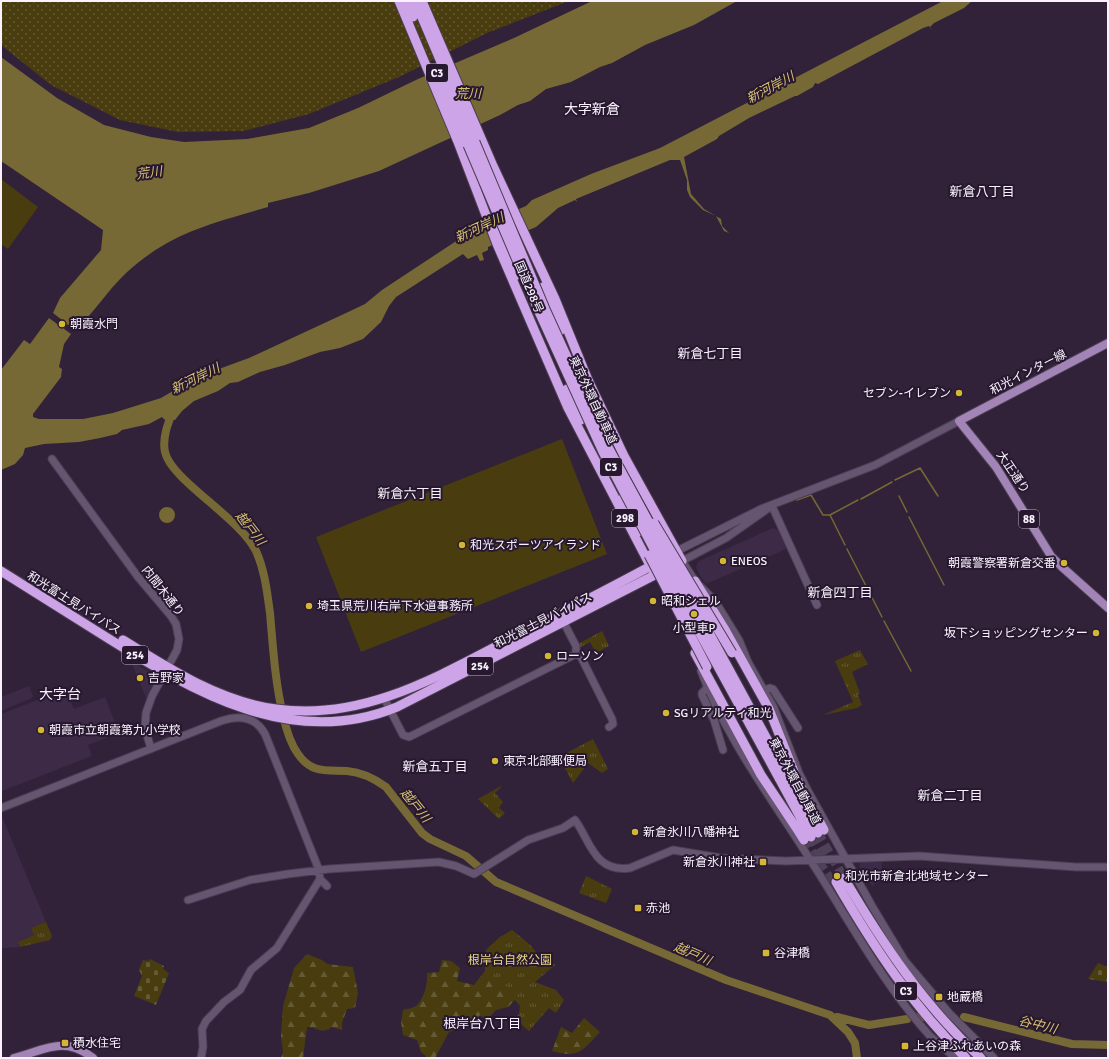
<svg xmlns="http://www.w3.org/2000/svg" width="1109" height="1059" font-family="Signika,'Noto Sans JP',sans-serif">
	<defs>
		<pattern id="grass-dots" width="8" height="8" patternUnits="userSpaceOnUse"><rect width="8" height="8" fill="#493d10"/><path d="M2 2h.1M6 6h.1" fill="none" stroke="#645a34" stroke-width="1.8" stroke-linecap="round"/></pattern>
		<pattern id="forest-firs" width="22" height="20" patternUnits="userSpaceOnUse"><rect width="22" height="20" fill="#493d10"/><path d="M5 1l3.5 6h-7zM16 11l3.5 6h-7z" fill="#645a34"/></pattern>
		<pattern id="cemetery-stones" width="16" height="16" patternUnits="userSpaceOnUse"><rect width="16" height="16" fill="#493d10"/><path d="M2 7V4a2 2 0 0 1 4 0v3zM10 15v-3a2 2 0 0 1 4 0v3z" fill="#645a34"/></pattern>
		<pattern id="park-tufts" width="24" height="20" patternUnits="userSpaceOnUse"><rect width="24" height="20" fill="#493d10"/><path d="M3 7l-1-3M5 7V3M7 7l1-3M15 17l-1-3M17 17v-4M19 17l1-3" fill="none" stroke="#645a34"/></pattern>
	</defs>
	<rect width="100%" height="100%" fill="#312239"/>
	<!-- built -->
	<path fill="#3c2a47" d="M773,528L778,530L786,547V549L706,584L702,579L696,567L699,561Z
		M131,661L151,673L154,682L146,698Z
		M29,686L33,696L32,698L1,711V697Z
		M65,689L74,709L105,697L119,733L88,745L92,756L2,791L1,714Z
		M1,814L46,922L31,928L34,935L18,942L20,947L3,948H1Z
		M882,860L881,881L872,886L859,866L862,861Z"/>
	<!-- grass -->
	<path fill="url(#grass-dots)" d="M1,1H569L487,33L399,77L309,114L243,131L178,132L120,120L51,85L1,45Z"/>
	<!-- forest -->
	<path fill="url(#forest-firs)" d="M512,930L530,945L542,960L555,965L517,991L515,1000L508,1007L496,1010L487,1020L480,1015L470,1027L465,1026L449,1032L435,1058H426V1056L421,1052L417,1040L403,1035L401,1022L403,1010C407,1009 413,1008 416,1006C424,999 428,984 427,973L439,972L442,960L451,961L460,968L457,981L474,985L485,971L486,950L499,938Z
		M307,954L322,960L327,964L353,967L358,993L355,1008L347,1009L342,1023V1030L332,1027C321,1035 318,1027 307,1027L303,1058H281L283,1052L281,1036L283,1006L294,968Z
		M584,1018L600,1032C583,1050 579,1059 552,1051L561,1027L572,1033Z"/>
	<!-- cemetery -->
	<path fill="url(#cemetery-stones)" d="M150,959L164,966L163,969L169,973L156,1005L134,996L142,976L139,970L143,960L148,961Z
		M1098,963L1108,967V982L1088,979Z"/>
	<!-- park -->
	<path fill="url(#park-tufts)" d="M602,631L609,646L596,653L590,642L579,648L578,644Z
		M860,650L868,664L852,672L860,693L858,695L862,705L857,708L823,715L853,702L835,661Z
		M593,739L608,769L602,773L588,763L573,783L559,757Z
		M503,785L495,793L503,802L499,808L505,813L499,819L478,799Z
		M586,876L612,889L606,903L579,893Z
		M46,922L52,936L50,940L20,947L18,942L34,935L31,928Z
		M512,930L530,945L542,960L555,965L535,982L556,990L564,1000L556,1013L549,1008L529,1031L515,1019L519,1014L520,1006L515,1000L513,991L485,971L486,950L499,938Z"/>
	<!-- garden -->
	<path fill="#493d10" d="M1,179L38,207L8,249L1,244Z
		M562,439L607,554L361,652L316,537Z"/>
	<!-- water -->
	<path fill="#766936" d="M592,1H737L694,25L645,45L612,63L600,67L571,82L546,89L530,101L518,105L500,115L379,171L309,193L268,203V207C211,224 171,232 126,273C107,291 94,313 75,330L53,313L60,298L101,250L103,230L1,161V57L57,98L104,125L151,137L184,142L247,139L309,128L358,108L418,79L514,38Z
		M943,1H972L964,8L934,23L930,27L932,31L929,26L923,28L818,84L815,83L813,87L797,96H795L749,118L719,136L717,139L684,157L691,194L704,209L721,219L722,226L729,233L724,231L716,216L703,210L690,197L687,190V180L680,160H670L576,199L577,202L575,200L558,208L536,227L488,247V250L482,253L484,260L480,261L477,255L468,259L463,254L396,297L389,306L381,322L363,339L340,348L320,352L285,365L260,372L238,382L230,383L218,391L194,401L182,411L175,420H165L162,417L149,424L122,430L117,434L100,438L79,442L44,444L25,448L23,455L15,464L1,470V370L24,340L30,344L49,318L71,334L64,344L59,367L62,369L61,377L33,414V417L39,419H83L113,413L161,398L197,377L249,358L346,313L365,304L382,290L479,226L526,206L532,200L591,174L660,148Z
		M159 515a8 8 0 1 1 16 0a8 8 0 1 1-16 0Z"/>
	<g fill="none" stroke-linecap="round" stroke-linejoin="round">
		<!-- stream -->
		<path stroke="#766936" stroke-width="1.5" d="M895,480L920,468L938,496
			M899,496L907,512
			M861,499L892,482
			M797,500L811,495L823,515H830L858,500
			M830,515L845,545
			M909,517L944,585
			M847,549L882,617
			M884,621L911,671"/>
		<!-- canal -->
		<path stroke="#766936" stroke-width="4.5" d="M59,332L69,318"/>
		<!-- river -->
		<path stroke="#766936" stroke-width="8" d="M173,411C168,423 162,438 165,452C171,480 239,517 256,551C265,571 267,592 270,613C273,647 275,682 283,715C286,729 290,743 298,754C312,774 326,770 347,771C360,772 375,779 386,787L422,833L430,839L466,856L496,882L726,980L830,1015L848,1032L855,1043L857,1058
			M837,1017L869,1025L907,1019
			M919,1017H941
			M964,1017L1072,1044L1108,1045"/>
		<!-- highway-tunnel -->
		<path stroke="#4f4157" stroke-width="9" stroke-dasharray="9 4.5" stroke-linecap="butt" d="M818,833L844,878
			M811,837L824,860
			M804,840L833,883"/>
		<defs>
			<path id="secondary" d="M52,459L138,577L171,616L176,624L179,639L177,650L152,696L146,713L145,728L151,749
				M772,506L817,605
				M770,507L726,538L682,561L695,581L715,601L739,640L748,662L774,708L799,773L808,791L872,906L905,961L949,1013L994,1058
				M677,551L761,509L875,465L959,421
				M564,623L576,646V654
				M576,654L581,657L612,719L613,724L609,727
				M701,671C727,740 772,799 811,861C849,920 883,984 930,1036C938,1044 947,1050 955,1058
				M707,688L702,693V695L714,720L723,750
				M764,690L770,688L773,689L798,728
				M384,698L403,735L409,737L576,654
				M1,808L221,721C239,715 255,716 265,734L319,870L320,879L327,886
				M188,900L250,880L288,874L329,869L439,862L456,866L474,874L528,840L563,828L575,820C590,840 594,873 630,868L673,850L721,858L786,861L919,856L1076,867H1108
				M201,1058L203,1047L202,1029L206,1021L224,1002L240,990L251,970L277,948L320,879"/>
			<path id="primary" d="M1108,343L959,421L996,467L1051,556L1062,567L1108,608
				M14,1058C45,1050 64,1035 93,1058"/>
			<path id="highway" d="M399,1L458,142L497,244L568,408L653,571
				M406,1L413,17
				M415,1L475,142
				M436,71L468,145
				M499,227L517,275
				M543,287L561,330
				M567,389L581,420
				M623,498L638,532
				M1,571C36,593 71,615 106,637C194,692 292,750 397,707L682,561L624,456L588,380L555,299L493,166L422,1
				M695,581L724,628L769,709L799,784
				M123,640C169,669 221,702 276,709C365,722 442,674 518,635C565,611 613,587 660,561
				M695,653L761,775L797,829
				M786,774L818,833
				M779,778L811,837
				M797,780L824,830
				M794,824L804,840
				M844,878C883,944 924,1006 981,1058
				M836,882C873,946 913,1007 966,1058"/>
		</defs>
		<!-- secondary casing -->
		<use href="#secondary" stroke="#4a3e51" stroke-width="9"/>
		<!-- primary casing -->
		<use href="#primary" stroke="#4a3e51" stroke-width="10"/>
		<!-- highway casing -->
		<use href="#highway" stroke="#4a3e51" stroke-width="11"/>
		<!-- secondary -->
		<use href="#secondary" stroke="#655570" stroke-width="7"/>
		<!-- primary -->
		<use href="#primary" stroke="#a384b7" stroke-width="8"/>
		<!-- highway -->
		<use href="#highway" stroke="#cda4e7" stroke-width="9"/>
		<defs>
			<path id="highway-bridge" d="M475,142L545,309L609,449L786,774
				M468,145L540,314L603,452L657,555L779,778
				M654,523L732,653
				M649,555L707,667"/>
		</defs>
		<!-- highway-bridge casing -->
		<use href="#highway-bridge" stroke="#4a3e51" stroke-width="11" stroke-linecap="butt"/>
		<!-- highway-bridge -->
		<use href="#highway-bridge" stroke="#cda4e7" stroke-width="9"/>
	</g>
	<!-- markers -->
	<g fill="#d4b635" stroke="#27182f" stroke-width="1.5">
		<circle cx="62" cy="324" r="4"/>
		<circle cx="959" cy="393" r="4"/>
		<circle cx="462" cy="545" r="4"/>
		<circle cx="723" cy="561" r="4"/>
		<circle cx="1064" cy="563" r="4"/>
		<circle cx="653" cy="601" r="4"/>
		<circle cx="309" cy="606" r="4"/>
		<circle cx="694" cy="614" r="4"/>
		<circle cx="1096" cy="633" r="4"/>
		<circle cx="548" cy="656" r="4"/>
		<circle cx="140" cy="678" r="4"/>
		<circle cx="666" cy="713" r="4"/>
		<circle cx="41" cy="730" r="4"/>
		<circle cx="495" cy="761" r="4"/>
		<circle cx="635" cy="832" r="4"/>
		<rect x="759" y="858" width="8" height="8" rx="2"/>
		<circle cx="837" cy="876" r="4"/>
		<rect x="634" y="904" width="8" height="8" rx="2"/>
		<rect x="762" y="949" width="8" height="8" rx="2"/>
		<rect x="935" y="993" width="8" height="8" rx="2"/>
		<rect x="61" y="1039" width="8" height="8" rx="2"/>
		<rect x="901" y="1042" width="8" height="8" rx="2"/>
	</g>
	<g text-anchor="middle" stroke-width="4" stroke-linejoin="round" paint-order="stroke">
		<!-- shield labels -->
		<g fill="#27182f" stroke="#bab1c0" stroke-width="1">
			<rect x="426" y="64" width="22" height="18" rx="3"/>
			<rect x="600" y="458" width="22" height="18" rx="3"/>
			<rect x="612" y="509" width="26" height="18" rx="3"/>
			<rect x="1019" y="510" width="20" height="18" rx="3"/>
			<rect x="122" y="646" width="26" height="18" rx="3"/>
			<rect x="467" y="657" width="26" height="18" rx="3"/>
			<rect x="895" y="982" width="22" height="18" rx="3"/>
		</g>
		<g font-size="11" font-weight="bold" fill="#f9f2fe">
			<text x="437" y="77">C3</text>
			<text x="611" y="471">C3</text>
			<text x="625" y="522">298</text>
			<text x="1029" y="523">88</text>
			<text x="135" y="659">254</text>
			<text x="480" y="670">254</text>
			<text x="906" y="995">C3</text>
		</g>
		<!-- street labels -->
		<g font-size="12" fill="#f9f2fe" stroke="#27182f">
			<text transform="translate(529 287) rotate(67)" y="4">国道298号</text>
			<text transform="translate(1028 372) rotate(-27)" y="4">和光インター線</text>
			<text transform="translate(593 400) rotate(65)" y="4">東京外環自動車道</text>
			<text transform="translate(1013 472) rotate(56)" y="4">大正通り</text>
			<text transform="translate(163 591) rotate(52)" y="4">内間木通り</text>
			<text transform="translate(74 603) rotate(32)" y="4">和光富士見バイパス</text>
			<text transform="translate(543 620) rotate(-27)" y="4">和光富士見バイパス</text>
			<text transform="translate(795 781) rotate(62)" y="4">東京外環自動車道</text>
		</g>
		<!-- poi labels -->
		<g font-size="12" fill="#f9f2fe" stroke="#27182f" text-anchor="start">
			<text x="70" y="328">朝霞水門</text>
			<text x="951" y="397" text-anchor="end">セブン-イレブン</text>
			<text x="470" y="549">和光スポーツアイランド</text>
			<text x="731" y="565">ENEOS</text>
			<text x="1056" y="567" text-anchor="end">朝霞警察署新倉交番</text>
			<text x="661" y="605">昭和シェル</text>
			<text x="317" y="610">埼玉県荒川右岸下水道事務所</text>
			<text x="694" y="632" text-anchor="middle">小型車P</text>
			<text x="1088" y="637" text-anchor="end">坂下ショッピングセンター</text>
			<text x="556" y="660">ローソン</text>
			<text x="148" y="682">吉野家</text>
			<text x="674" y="717">SGリアルティ和光</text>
			<text x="49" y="734">朝霞市立朝霞第九小学校</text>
			<text x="503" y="765">東京北部郵便局</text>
			<text x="643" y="836">新倉氷川八幡神社</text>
			<text x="755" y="866" text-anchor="end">新倉氷川神社</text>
			<text x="845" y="880">和光市新倉北地域センター</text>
			<text x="646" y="912">赤池</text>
			<text x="774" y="957">谷津橋</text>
			<text x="947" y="1001">地蔵橋</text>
			<text x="73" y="1047">積水住宅</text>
			<text x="913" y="1050">上谷津ふれあいの森</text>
		</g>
		<!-- park labels -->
		<g font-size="12" fill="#e9d585" stroke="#27182f">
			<text x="510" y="964">根岸台自然公園</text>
		</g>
		<!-- water labels -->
		<g font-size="13" font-style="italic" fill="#d6c172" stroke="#27182f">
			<text transform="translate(770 87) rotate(-28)" y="5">新河岸川</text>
			<text x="468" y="98">荒川</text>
			<text transform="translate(149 172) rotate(-8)" y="5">荒川</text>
			<text transform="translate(479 227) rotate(-25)" y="5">新河岸川</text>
			<text transform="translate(195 378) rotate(-26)" y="5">新河岸川</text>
			<text transform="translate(251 528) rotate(52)" y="5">越戸川</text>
			<text transform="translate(416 805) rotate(51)" y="5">越戸川</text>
			<text transform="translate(693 953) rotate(23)" y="5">越戸川</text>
			<text transform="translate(1038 1024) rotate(14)" y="5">谷中川</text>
		</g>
		<!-- neighbourhood labels -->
		<g font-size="13" fill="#f9f2fe" stroke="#27182f">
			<text x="982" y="196">新倉八丁目</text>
			<text x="710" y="358">新倉七丁目</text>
			<text x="410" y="498">新倉六丁目</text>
			<text x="840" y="597">新倉四丁目</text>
			<text x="435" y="771">新倉五丁目</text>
			<text x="950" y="800">新倉二丁目</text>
			<text x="482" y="1028">根岸台八丁目</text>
		</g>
		<!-- quarter labels -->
		<g font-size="14" fill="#f9f2fe" stroke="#27182f">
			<text x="592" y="114">大字新倉</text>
			<text x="60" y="699">大字台</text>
		</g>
	</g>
	<!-- border -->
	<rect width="1109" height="1059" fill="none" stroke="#f9f2fe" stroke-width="4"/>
</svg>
